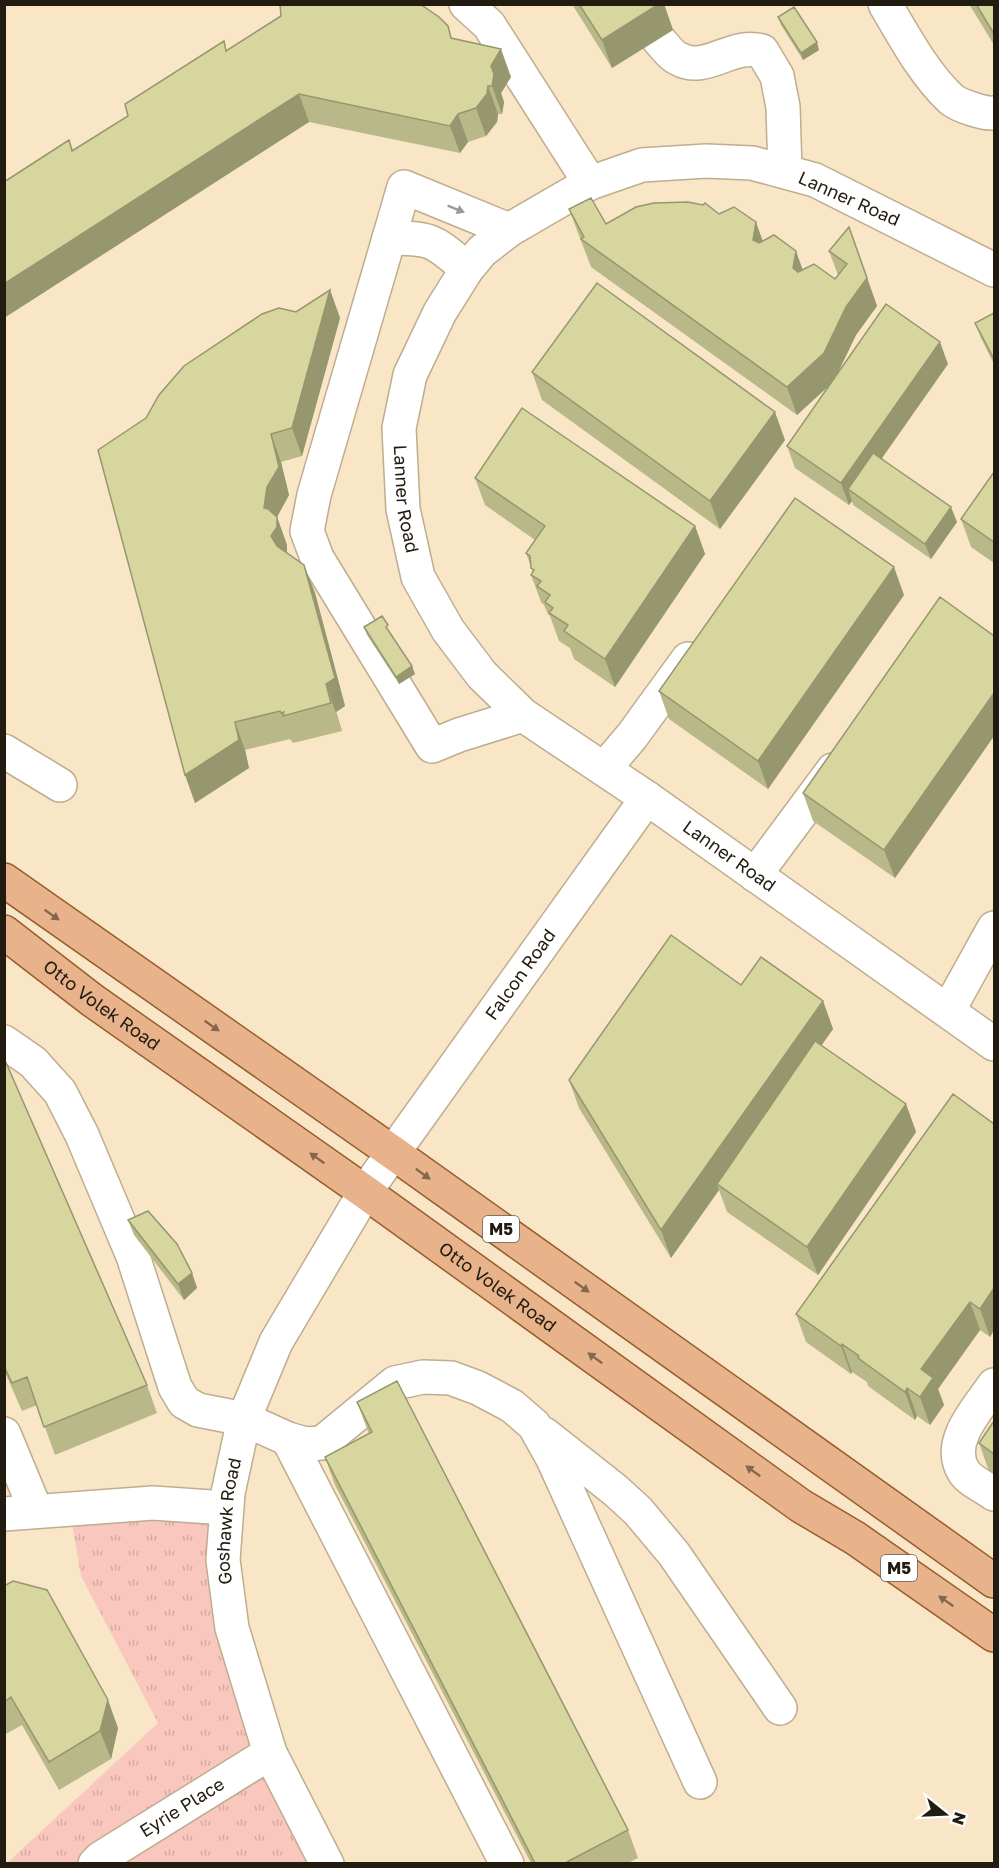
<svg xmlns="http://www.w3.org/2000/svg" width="999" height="1868" font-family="'Golos Text',sans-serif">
	<defs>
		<pattern id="grass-tufts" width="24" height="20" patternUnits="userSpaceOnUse" patternTransform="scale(1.5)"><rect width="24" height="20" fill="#f9c7be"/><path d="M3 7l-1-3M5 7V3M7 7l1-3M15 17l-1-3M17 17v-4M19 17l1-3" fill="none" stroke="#d5aaa2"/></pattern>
	</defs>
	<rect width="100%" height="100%" fill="#f8e6c6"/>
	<!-- grass -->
	<path fill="url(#grass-tufts)" d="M228,1509L233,1627L334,1863L6,1864L158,1723L81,1576L71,1517Z"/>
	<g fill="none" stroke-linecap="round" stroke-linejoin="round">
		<defs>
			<g id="minor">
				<path d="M466,4L489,25L590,183"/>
				<path d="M885,4C904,36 924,74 951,99C959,106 985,114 994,113"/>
				<path d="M658,39C664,45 671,56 679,59C706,74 732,42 762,51L777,76L783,107L785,171"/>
				<path d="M509,230L404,187L314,495L307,531L317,558L432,746L459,735L523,715"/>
				<path d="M389,238C434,238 434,241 467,269"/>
				<path id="s1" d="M994,270L815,180L752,163L706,161L642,165L590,183L509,230L482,251L467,269L440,312L410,375L399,428L403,509L418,577L448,630L482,675L523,715L647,798L994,1044"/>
				<path d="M4,751L60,785"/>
				<path d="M604,769L632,736L688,659"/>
				<path d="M755,875L833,770"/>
				<path d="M948,1011L994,928"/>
				<path d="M4,1042L33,1062L60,1092L82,1135L133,1256L175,1387L184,1402L198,1410L244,1419L288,1439L306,1444L322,1443L395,1383L423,1377L451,1378L478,1388L512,1406L534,1425L553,1459L700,1782"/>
				<path d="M994,1385C978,1409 945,1442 964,1472C970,1481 986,1488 994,1494"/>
				<path d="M4,1434L36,1511"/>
				<path d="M544,1434L615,1490L638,1511L674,1554L780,1708"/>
				<path d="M288,1439L507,1864"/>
				<path d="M4,1514L153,1503L226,1508"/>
				<path id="s2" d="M95,1864L101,1858L270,1753"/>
				<path id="s3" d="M327,1864L270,1753L232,1628L223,1560L228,1493L244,1419L276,1342L365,1192L647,798"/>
			</g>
			<g id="major">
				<path d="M4,880L392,1152L994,1581"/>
				<path id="s4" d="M4,932L92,1000L365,1192L801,1506L855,1538L994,1635"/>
			</g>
		</defs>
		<!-- minor casing -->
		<use href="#minor" stroke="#bfad8f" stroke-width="36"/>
		<!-- major casing -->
		<use href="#major" stroke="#985d2d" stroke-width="36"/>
		<!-- minor -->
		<use href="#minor" stroke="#fff" stroke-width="33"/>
		<!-- major -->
		<use href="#major" stroke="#e8b38b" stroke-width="33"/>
	</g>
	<!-- wall -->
	<path fill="#b9b889" d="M572,4H664L673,30L612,68Z
		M969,4H994V45Z
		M778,17L819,50L803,60L781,25Z
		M452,38L511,77L501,93L504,102L502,114H498L497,122L486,136L468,142L460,153L309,122L4,318V182L69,140L73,150L128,116L227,51Z
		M569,209L606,224L719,214L763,241L803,270L835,279L838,275L829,251L849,227L877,306L856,335L837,374L948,364L882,458L957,522L931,559L853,505L852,501L849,505L795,468L787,446L830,385L797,415L591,267Z
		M330,290L340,318L302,456L281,462L289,495L277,517L287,545V553L304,565L315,593L345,706L336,712L342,731L293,743L290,739L245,750L249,768L195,803L146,418L296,312Z
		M994,313V364L981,338L975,323Z
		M532,372L785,440L720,529L542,400Z
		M994,472V563L971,547L961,519Z
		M475,478L695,526L705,554L615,687L574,659L570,648L559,641L550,616L548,614L544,605L541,602L531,575L533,572L526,553L535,540L485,505Z
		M904,595L768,789L669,719L659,691Z
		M364,627L391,633V634L415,674L399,684L367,635Z
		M994,636V736L895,878L813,821L803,793Z
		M741,985L823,1001L833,1029L821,1046L906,1104L916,1132L818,1275L727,1212L719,1190L671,1258L579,1108L569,1080Z
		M4,1058L147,1385L157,1413L55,1455L37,1405L22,1411L4,1370Z
		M994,1124V1330L990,1337L980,1330L938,1389L944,1405L930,1425L917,1416L915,1420L868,1386L867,1382L852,1372L851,1374L806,1342L796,1314Z
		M128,1220L192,1273L197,1288L184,1300L134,1235Z
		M357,1402L628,1830L638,1858L628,1863H531L335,1485L325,1457L369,1434Z
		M994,1421V1474L989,1471L979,1443Z
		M4,1586L118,1728L111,1759L59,1790L22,1725L4,1735Z"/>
	<!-- shaded-wall -->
	<path fill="#96966f" d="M659,4H664L673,30L612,68L602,40Z
		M817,42L819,50L803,60L801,53Z
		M501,49L511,77L501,93L504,102L502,114L492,86L491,66Z
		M488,86L498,114L497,122L486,136L476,108Z
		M299,94L309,122L4,318V284Z
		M458,114L468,142L460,153L450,126Z
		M756,222L766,250L753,240Z
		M849,227L877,306L856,335L834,381L797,415L787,387L846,307Z
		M796,251L806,279L793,268Z
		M330,290L340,318L302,456L292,428Z
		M940,342L948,364L856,495L848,489L852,501L849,505L841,483Z
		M775,412L785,440L720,529L710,501Z
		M271,434L281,462L289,495L277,517L287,545V555L281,563L271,536L264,508Z
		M951,507L957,522L931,559L925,544Z
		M695,526L705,554L615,687L605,659Z
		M304,565L315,593L345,706L336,712L342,731L326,684Z
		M894,567L904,595L768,789L758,761Z
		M412,666L415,674L399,684L396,677Z
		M994,693V736L895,878L884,850Z
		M235,722L245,750L249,768L195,803L185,775Z
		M823,1001L833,1029L721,1187L717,1184L719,1190L671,1258L661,1230Z
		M906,1104L916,1132L818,1275L807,1247Z
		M192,1273L197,1288L184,1300L178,1284Z
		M994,1288V1330L990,1337L980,1309Z
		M970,1302L980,1330L938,1389L944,1405L930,1425L920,1397L921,1369Z
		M842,1344L852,1372L851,1374L841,1346Z
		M907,1388L917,1416L915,1420L905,1392Z
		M108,1700L118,1728L111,1759L100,1731Z"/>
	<!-- building -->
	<path fill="#d7d69f" stroke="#96966f" stroke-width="1.5" d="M280,4H420L439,17L448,26L451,38L501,49L491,66L494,74L492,86H488L487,94L476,108L458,114L450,126L299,94L4,284V182L69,140L72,151L128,116L125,104L224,41L226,51L281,16Z
		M579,4H659L602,40Z
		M976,4H994V34Z
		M794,7L817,42L801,53L778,17Z
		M591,198L606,224L636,207L654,203L688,202L703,205L705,203L719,214L734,207L756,222L753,240L759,243L774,235L796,251L793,268L798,272L814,264L835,279L847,264L829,251L849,227L867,278L846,307L824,353L787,387L581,239L584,237L569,209Z
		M597,283L775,412L710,501L532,372Z
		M330,290L292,428L271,434L279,467L267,487L264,508L268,509L277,517V527L271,536L277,546L304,565L335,678L326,684L331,703L283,716L284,712L281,713L280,711L235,722L239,740L185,775L98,450L146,418L159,395L184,366L262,314L279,308L296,312Z
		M886,304L940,342L841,483L787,446Z
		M994,313V359L975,323Z
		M522,408L695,526L605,659L564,631L568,625L549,613L553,608L545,602L550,595L537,586L541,581L531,575L534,570L531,568L530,556L526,553L545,526L475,478Z
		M873,453L951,507L925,544L848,489Z
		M994,472V542L961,519Z
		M795,498L894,567L758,761L659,691Z
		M940,597L994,636V693L884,850L803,793Z
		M382,616L388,625L386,627L412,666L396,677L364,627Z
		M671,935L741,985L761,957L823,1001L661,1230L569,1080Z
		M815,1041L906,1104L807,1247L717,1184Z
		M4,1058L147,1385L44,1427L27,1377L12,1383L4,1366Z
		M953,1094L994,1124V1288L980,1309L970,1302L921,1369L933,1378L920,1397L907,1388L905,1392L858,1358L859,1356L842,1344L841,1346L796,1314Z
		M148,1211L177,1244L192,1273L178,1284L128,1220Z
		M397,1381L628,1830L565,1863H535L325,1457L372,1432L357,1402Z
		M994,1421V1454L979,1443Z
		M13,1581L47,1590L108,1700L100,1731L49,1762L11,1697L4,1702V1586Z"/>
	<!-- one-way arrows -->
	<defs><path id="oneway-solid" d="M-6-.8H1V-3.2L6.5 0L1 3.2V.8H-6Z" transform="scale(1.5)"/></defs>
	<use fill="#9c9893" href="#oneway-solid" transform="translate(456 209) rotate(22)"/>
	<g fill="#85674d">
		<use href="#oneway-solid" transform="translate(52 915) rotate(35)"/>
		<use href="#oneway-solid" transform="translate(212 1026) rotate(35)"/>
		<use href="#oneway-solid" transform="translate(317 1158) rotate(-145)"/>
		<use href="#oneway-solid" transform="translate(423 1174) rotate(36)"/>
		<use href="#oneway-solid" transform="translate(582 1287) rotate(36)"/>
		<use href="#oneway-solid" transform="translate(595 1358) rotate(-144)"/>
		<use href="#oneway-solid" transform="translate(753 1471) rotate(-144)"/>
		<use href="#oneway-solid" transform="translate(946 1601) rotate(-145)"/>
	</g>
	<g text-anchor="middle" stroke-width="6" stroke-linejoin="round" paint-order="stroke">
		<!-- shield labels -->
		<g fill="#fff" stroke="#645f57" stroke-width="1.5">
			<rect x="483" y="1216" width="36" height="26" rx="4.5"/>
			<rect x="881" y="1555" width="36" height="26" rx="4.5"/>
		</g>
		<g font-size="16" font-weight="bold" fill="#221b0f">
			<text x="501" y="1235">M5</text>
			<text x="899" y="1574">M5</text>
		</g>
		<!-- street labels -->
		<g font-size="18" fill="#221b0f" stroke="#fff">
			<text transform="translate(849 199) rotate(24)" y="6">Lanner Road</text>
			<text dy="6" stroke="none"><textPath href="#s1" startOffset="828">Lanner Road</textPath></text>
			<text dy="6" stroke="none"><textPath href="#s1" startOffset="1332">Lanner Road</textPath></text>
			<text dy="6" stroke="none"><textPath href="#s3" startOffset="992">Falcon Road</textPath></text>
			<text dy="6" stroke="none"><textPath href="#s4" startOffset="122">Otto Volek Road</textPath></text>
			<text dy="6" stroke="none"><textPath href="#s4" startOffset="608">Otto Volek Road</textPath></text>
			<text dy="6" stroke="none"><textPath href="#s3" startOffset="363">Goshawk Road</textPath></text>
			<text dy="6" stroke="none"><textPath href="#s2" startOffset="104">Eyrie Place</textPath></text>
		</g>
	</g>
	<!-- border -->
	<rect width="999" height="1868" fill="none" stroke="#221b0f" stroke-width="12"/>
	<!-- north arrow -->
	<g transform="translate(945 1814) rotate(108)" stroke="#ffffff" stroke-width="4.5" paint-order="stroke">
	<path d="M0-4.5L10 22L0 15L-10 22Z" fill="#221b0f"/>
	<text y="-9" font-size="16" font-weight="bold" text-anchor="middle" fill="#221b0f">N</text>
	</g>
</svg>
